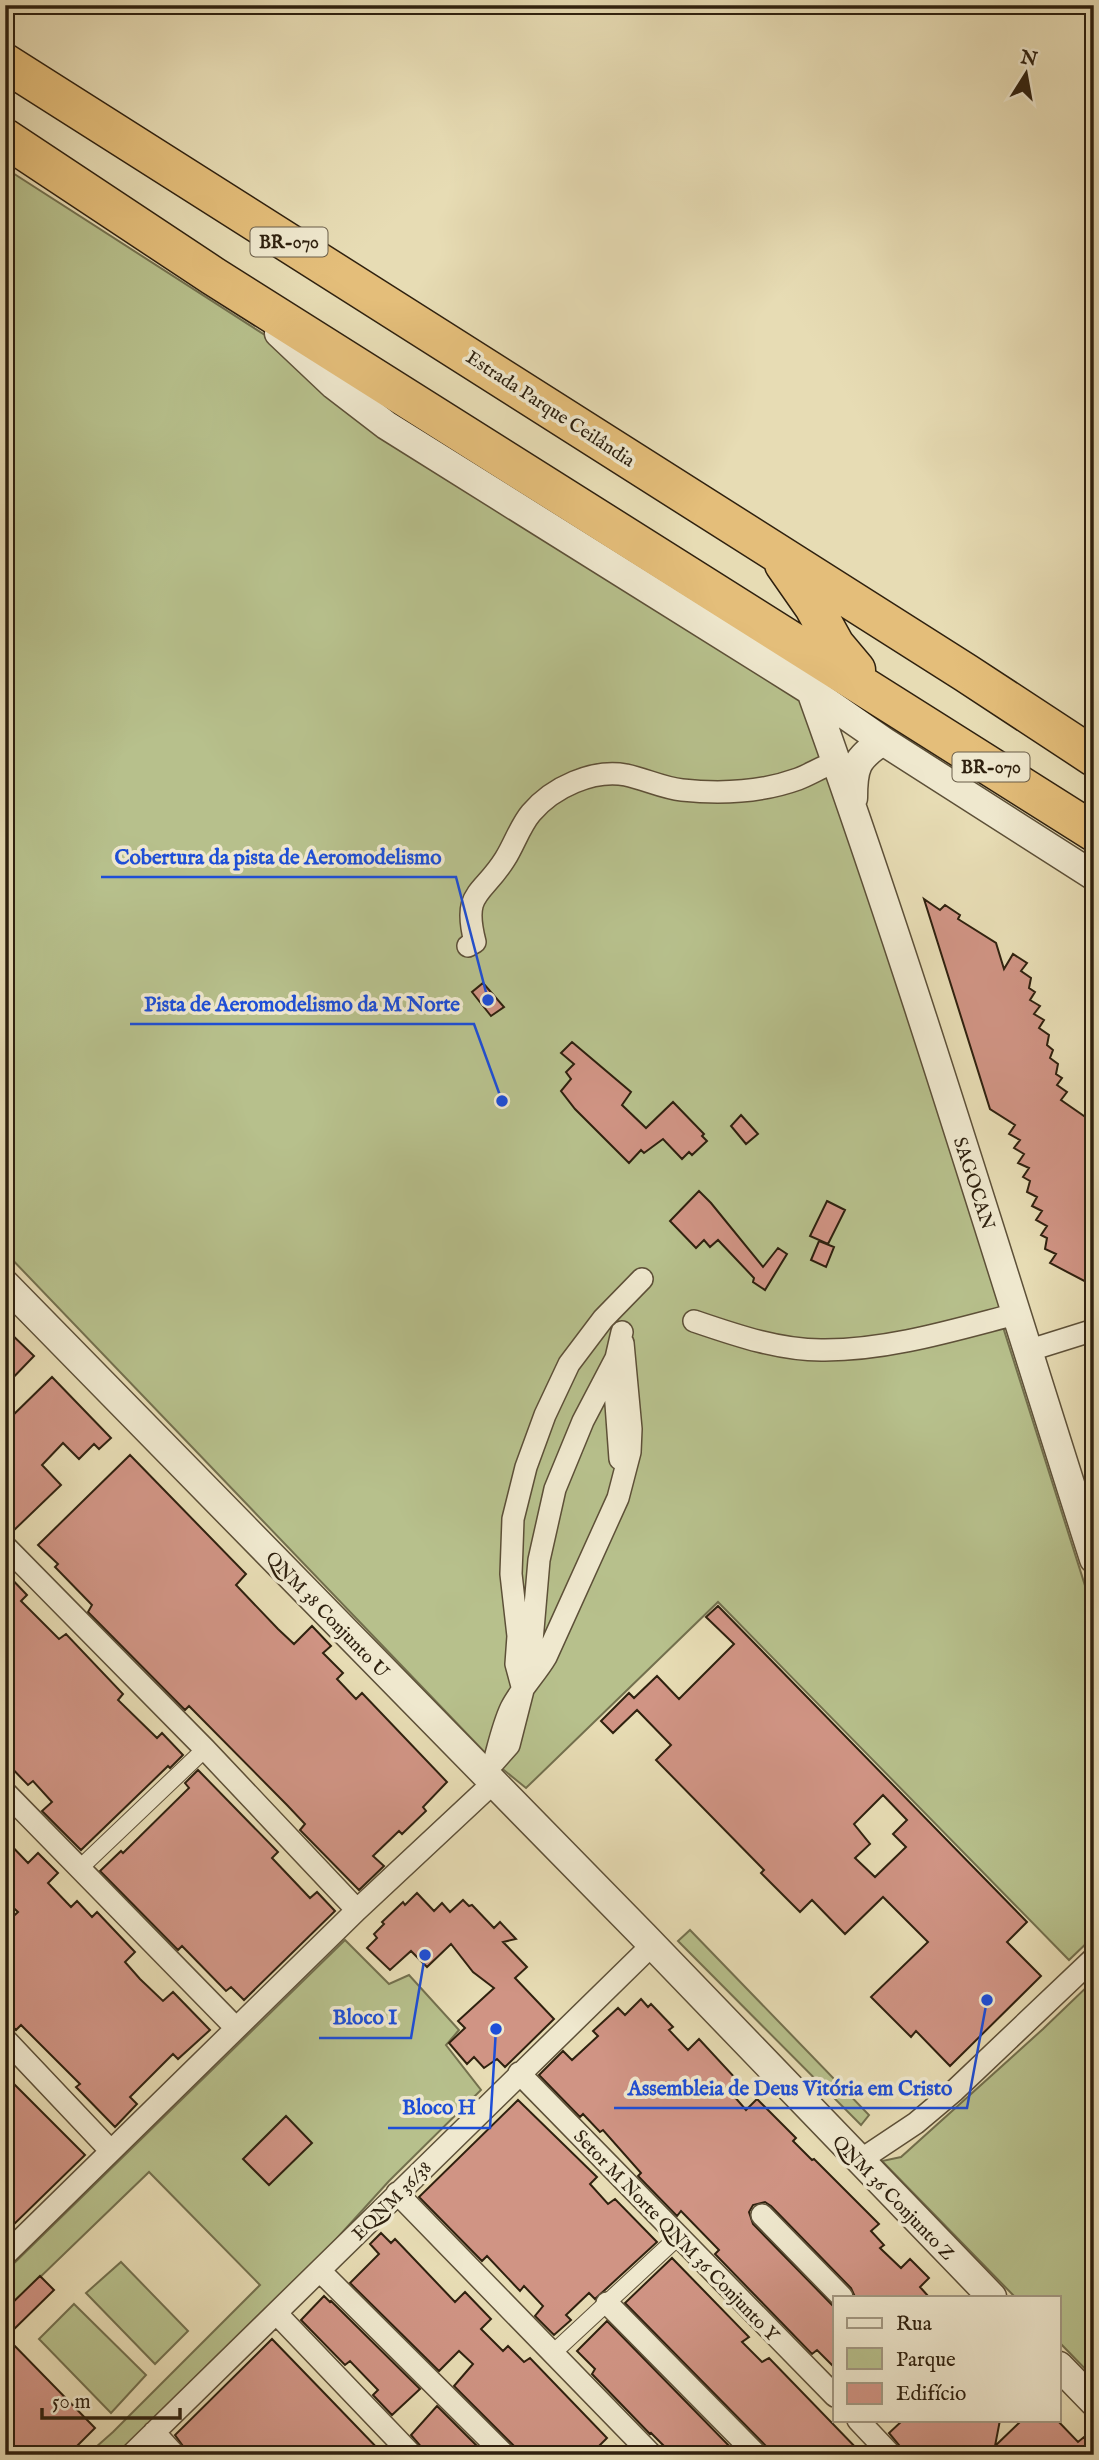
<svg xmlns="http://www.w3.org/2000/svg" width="1099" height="2460" font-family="'IM FELL English',serif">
	<rect width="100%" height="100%" fill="#e7dcb4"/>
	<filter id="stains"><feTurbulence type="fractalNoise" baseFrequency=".00286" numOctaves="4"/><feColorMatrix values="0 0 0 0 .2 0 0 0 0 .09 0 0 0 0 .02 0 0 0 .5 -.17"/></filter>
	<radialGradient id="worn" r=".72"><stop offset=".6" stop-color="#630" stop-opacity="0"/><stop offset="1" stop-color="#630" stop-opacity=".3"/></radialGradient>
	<!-- green -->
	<path fill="#b7c08c" stroke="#73704e" stroke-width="2" d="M5,168L282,346L794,694L810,709L1003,1310L1004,1330L1094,1614V1936L1069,1960L718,1602L526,1788L494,1762L5,1252Z
		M690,1930L869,2115L861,2125L678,1941Z
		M345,1940L389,1984L409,1975L459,2030L446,2045L481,2090L389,2181L319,2258L118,2455H87L113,2432L260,2285L149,2172L5,2311V2272Z
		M1094,1980V2378L1059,2342V2297H1015L882,2161L901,2157L1043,2029Z
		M121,2262L188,2331L155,2364L86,2293Z
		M74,2304L146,2375L111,2413L39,2339Z"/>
	<!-- building -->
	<path fill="#d09484" stroke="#2f210f" stroke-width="2" fill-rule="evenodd" d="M924,899L940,910L945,905L960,915L958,919L996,943L1004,969L1013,954L1027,963L1021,971L1031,978L1029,988L1035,992L1030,1000L1040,1006L1034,1014L1044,1020L1039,1028L1049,1035L1047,1045L1053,1050L1050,1058L1058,1064L1056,1074L1062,1078L1057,1085L1067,1092L1061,1100L1094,1123V1286L1050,1263L1056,1254L1045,1249L1047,1238L1041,1235L1047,1226L1036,1220L1042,1211L1032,1206L1037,1197L1027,1192L1030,1181L1023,1177L1029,1168L1018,1163L1024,1154L1014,1148L1020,1140L1009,1134L1015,1125L990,1109Z
		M483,983L504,1007L491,1016L472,992Z
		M572,1042L631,1092L622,1105L646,1128L673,1102L704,1134L702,1136L707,1141L692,1155L689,1152L682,1159L663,1139L644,1153L641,1150L629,1163L575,1109L561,1091L571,1079L566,1072L574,1064L561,1053Z
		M741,1115L758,1134L746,1144L731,1126Z
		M699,1191L711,1203L763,1267L778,1248L787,1254L765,1290L753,1282L754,1278L718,1240L710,1247L704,1240L696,1248L670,1221Z
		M827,1201L845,1210L828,1244L810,1236Z
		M819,1241L834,1247L826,1267L811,1260Z
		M5,1328L34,1356L5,1386Z
		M52,1377L111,1438L99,1449L94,1444L79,1459L63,1443L42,1465L61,1485L10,1534L5,1533V1423Z
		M130,1455L246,1574L236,1585L278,1629L294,1644L312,1626L331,1646L323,1653L343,1673L337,1679L356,1699L362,1693L447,1782L423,1807L426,1811L402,1834L399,1831L373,1856L384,1866L359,1890L300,1830L305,1824L287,1805L189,1706L185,1710L88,1612L92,1605L55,1567L58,1564L38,1545Z
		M5,1572L27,1595L21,1601L59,1639L66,1634L123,1694L118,1700L157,1738L162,1733L183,1755L170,1768L168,1766L81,1850L42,1811L52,1802L33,1781L28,1785L5,1761Z
		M718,1606L1027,1922L1007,1942L1041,1976L950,2066L916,2031L911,2037L871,1997L928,1942L883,1897L845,1934L812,1900L800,1912L761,1873L764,1870L656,1760L671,1745L637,1710L613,1733L601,1721L629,1693L634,1698L657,1676L679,1699L734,1644L706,1617ZM883,1795L907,1820L893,1834L906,1847L875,1877L855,1858L870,1844L854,1824Z
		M198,1770L278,1852L272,1858L310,1898L317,1892L335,1911L244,2000L231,1987L226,1991L182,1946L178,1950L100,1871L121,1851L123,1853L189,1788L185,1783Z
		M5,1839L28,1863L38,1853L58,1873L48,1883L71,1907L77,1901L92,1917L97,1912L135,1952L125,1962L140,1979L163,2001L173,1992L210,2030L178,2059L173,2054L130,2097L137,2104L115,2127L76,2087L80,2084L21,2025L16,2030L5,2019V1924L18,1912L5,1900Z
		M417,1893L434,1911L442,1903L450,1912L463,1900L469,1906L472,1905L494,1928L500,1922L516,1939L503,1942L527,1967L515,1978L554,2019L505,2067L497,2059L484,2068L474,2057L467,2064L449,2043L465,2028L458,2021L494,1988L473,1972L451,1944L427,1967L411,1951L390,1970L367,1948L377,1938L374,1934L384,1924L382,1922L403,1902L405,1905Z
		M641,1999L648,2007L651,2004L673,2027L669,2030L688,2050L699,2039L737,2080L726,2087L746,2110L757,2099L796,2138L793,2141L812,2160L814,2159L879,2224L871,2231L884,2245L880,2248L901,2268L910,2259L929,2278L920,2287L929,2297H855L851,2288L771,2206L765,2202L753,2205L749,2212L753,2224L835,2308V2368L817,2350L812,2354L715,2254L719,2250L681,2211L677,2216L638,2176L641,2173L603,2130L600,2132L583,2114L580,2117L539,2075L563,2051L572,2060L598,2036L593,2031L618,2008L625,2015Z
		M5,2075L85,2155L5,2233Z
		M518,2100L597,2177L590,2184L608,2204L615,2199L657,2242L595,2299L589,2293L566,2315L571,2320L554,2335L535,2316L543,2306L524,2286L520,2291L487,2256L482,2261L419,2197Z
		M286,2116L312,2143L269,2185L243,2159Z
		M381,2233L391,2243L395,2239L455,2302L465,2292L491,2319L481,2329L503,2351L508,2346L524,2362L530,2358L607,2438L597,2448L604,2455H527L523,2451L518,2452L514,2446L454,2386L473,2364L459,2351L439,2371L350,2283L379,2254L370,2244Z
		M672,2258L749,2337L742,2342L762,2362L769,2358L863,2455H770L766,2446L625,2303Z
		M40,2276L54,2290L6,2337L95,2428L68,2455H15L5,2444V2310Z
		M324,2296L330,2302L331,2301L420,2389L392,2415L373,2395L378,2390L350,2361L345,2365L301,2320Z
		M607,2321L738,2455H681L675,2449L671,2453L651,2433L650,2434L592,2374L595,2369L577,2351Z
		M272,2339L330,2399L384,2455H287L280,2447L272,2455L188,2453L175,2435Z
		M437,2406L486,2455H428L411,2435Z
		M903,2420H1000L995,2446L1022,2420H1057L1078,2442L1084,2437L1094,2447V2455H907L889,2433Z"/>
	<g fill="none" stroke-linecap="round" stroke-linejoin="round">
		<defs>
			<path id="pedestrian" d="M80,1868L205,1749
				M553,2353L678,2237"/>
			<path id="minor" d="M468,946L475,942C462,891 482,896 505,859C514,845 520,826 531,813C553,787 593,769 626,775C645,779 663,788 682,790C720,794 762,792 798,779C811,774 823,766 836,762
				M694,1321C735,1335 781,1351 825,1350C889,1350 954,1330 1016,1314
				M622,1332L616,1358L583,1421L555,1489L539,1560L530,1664L523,1690L516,1664L518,1636L511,1574L513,1519L526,1467L545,1415L569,1364L603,1319L642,1279
				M1027,1351L1094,1330
				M615,1390L620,1459
				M5,1546L205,1749L357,1910
				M523,1690L509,1745L494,1762C499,1744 503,1725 511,1708C520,1690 536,1674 546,1657L618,1498L630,1452L631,1429L623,1343
				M5,1792L236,2028
				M5,2039L111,2151
				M519,2073L835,2396
				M859,2161L916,2123L954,2091L1094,1958
				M397,2193L652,2455
				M762,2215L842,2297
				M5,2255L357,1910L493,1783
				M320,2271L505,2455
				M607,2303L757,2455
				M277,2314L412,2455
				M858,2420L891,2455
				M154,2432L175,2455
				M131,2455L652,1945"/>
			<path id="tertiary" d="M279,333L334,385L386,425L811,691L883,741L1094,876
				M811,691C914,977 1001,1269 1094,1559
				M853,798C853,767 856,758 883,741
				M5,1284L643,1935L992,2297
				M1059,2366L1094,2402"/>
			<path id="motorway" d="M5,63L966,673L1094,757
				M5,138L213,276L1094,832
				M784,564L814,607L835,645L856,670"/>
		</defs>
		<!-- pedestrian casing -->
		<use href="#pedestrian" stroke="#5d5038" stroke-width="18"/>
		<!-- minor casing -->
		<use href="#minor" stroke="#5d5038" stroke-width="24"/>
		<!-- tertiary casing -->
		<use href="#tertiary" stroke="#5d5038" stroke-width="31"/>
		<!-- motorway casing -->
		<use href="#motorway" stroke="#2f210f" stroke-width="41"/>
		<!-- pedestrian -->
		<use href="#pedestrian" stroke="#efe8ce" stroke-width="16"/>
		<!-- minor -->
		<use href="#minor" stroke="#efe8ce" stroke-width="21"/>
		<!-- tertiary -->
		<use href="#tertiary" stroke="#efe8ce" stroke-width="28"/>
		<!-- motorway -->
		<use href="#motorway" stroke="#e4be7a" stroke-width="38"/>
	</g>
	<g text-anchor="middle" stroke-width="7" stroke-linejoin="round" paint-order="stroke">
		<!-- shield labels -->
		<g fill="#efe8ce" stroke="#695d48" stroke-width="2">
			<rect x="250.5" y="227.5" width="77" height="29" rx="5"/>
			<rect x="952.5" y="752.5" width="77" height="29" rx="5"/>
		</g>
		<g font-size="18" font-weight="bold" fill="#2f210f">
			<text x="289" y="248">BR-070</text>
			<text x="991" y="773">BR-070</text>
		</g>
		<!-- street labels -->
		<g font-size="19" fill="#2f210f" stroke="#efe8ce">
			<text transform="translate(551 408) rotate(33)" y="7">Estrada Parque Ceilândia</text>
			<text transform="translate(975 1183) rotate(72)" y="7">SAGOCAN</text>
			<text transform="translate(328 1614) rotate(46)" y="7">QNM 38 Conjunto U</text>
			<text transform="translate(894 2197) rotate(46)" y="7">QNM 36 Conjunto Z</text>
			<text transform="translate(391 2200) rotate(-45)" y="7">EQNM 36/38</text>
			<text transform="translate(677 2235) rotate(46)" y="7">Setor M Norte QNM 36 Conjunto Y</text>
		</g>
	</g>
	<!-- callouts -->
	<path fill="none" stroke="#1d4ed8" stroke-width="2.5" d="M488 1000L456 877H101M502 1101L474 1024H130M425 1955L411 2038H319M987 2000L967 2108H614M496 2029L490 2128H388"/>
	<g fill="#1d4ed8" stroke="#efe8ce" stroke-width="2.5">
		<circle cx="488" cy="1000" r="7"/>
		<circle cx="502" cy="1101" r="7"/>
		<circle cx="425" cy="1955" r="7"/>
		<circle cx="987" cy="2000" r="7"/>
		<circle cx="496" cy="2029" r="7"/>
	</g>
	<g font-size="21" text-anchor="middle" font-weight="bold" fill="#1d4ed8" stroke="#efe8ce" stroke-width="7" stroke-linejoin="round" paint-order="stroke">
		<text x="278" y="864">Cobertura da pista de Aeromodelismo</text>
		<text x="302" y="1011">Pista de Aeromodelismo da M Norte</text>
		<text x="365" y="2024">Bloco I</text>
		<text x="790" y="2095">Assembleia de Deus Vitória em Cristo</text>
		<text x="439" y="2114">Bloco H</text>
	</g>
	<!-- margin -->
	<rect width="1099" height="2460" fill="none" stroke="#e7dcb4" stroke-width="28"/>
	<rect x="7" y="7" width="1085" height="2446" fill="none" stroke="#2f210f" stroke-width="3.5"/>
	<rect x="14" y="14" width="1071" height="2432" fill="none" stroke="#2f210f" stroke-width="2"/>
	<!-- legend -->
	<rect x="833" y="2296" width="228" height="126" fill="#efe8ce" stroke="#a29882" stroke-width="2"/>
	<rect x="847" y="2318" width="35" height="10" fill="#efe8ce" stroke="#a29882" stroke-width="2"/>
	<text x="896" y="2330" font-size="21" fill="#2f210f">Rua</text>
	<rect x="847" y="2348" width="35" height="21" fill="#b7c08c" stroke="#a29882" stroke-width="2"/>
	<text x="896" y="2366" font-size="21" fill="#2f210f">Parque</text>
	<rect x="847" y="2383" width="35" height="21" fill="#d09484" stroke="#a29882" stroke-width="2"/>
	<text x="896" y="2400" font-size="21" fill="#2f210f">Edifício</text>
	<!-- north arrow -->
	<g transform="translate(1026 74) rotate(11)" stroke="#efe8ce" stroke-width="5" paint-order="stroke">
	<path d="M0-5L12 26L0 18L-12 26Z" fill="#2f210f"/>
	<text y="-10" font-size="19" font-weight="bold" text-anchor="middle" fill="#2f210f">N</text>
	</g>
	<!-- scale -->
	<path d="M42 2408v10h138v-10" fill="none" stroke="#2f210f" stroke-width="3.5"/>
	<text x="52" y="2408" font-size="21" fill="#2f210f" stroke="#efe8ce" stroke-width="5" paint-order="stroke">50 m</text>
	<rect width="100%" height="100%" filter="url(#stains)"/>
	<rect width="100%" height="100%" fill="url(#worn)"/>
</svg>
